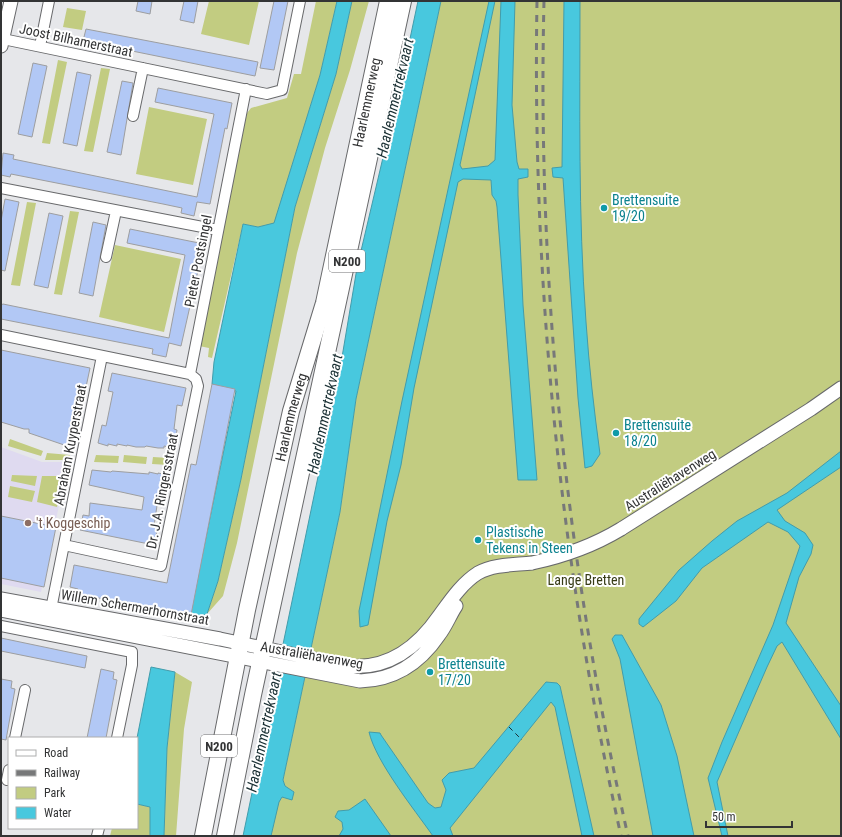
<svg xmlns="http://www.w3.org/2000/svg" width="842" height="837" font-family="'Roboto Condensed',sans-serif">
	<rect width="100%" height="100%" fill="#e6e7ea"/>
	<!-- education -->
	<path fill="#dfdaf0" d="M1,447L42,462H68L41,592L1,584Z"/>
	<!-- green -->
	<path fill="#c2cc81" d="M209,1H259L249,45L201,34Z
		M316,1H337L320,75L274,224L258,227L243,224L212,358L208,357L209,348L199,346L247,113L251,108L287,98L294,74H301Z
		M352,1H369L350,70L325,148L297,253L237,543L223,596L207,614L218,581L241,479L295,207L336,74Z
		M441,1H841V836H271L278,802L282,797L287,798L294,792L285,786L283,780L340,512L356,399Z
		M67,8L86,11L82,30L63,27Z
		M58,60L67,62L50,144L42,143Z
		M101,68L110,69L93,152L84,151Z
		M149,107L207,119L193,185L136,174Z
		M27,202L36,203L20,286L11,285Z
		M70,211L79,212L62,295L54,294Z
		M115,245L181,259L164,332L99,317Z
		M10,439L43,451L41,456L8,446Z
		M47,453L70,455L69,460H45Z
		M96,455L119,456L118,463L94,462Z
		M124,455L147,457L146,464L123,462Z
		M153,457L169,458V465L152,464Z
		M12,475L37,476L35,486L11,481Z
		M42,476H64L57,507L37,502Z
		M10,486L35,491L32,502L8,497Z
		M175,672L192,682L184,729L176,836H164L167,748Z
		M137,804L150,807V836H110L112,828H137Z"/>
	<!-- water -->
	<path fill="#48c8de" stroke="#429cab" d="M337,1H352L336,74L295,207L241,479L218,581L207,614L189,620L236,391L212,384L214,362L243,224L258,227L274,223L320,75Z
		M418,1H441L356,399L340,512L283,780L285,786L294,792L292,800L282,797L279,802L271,836H243L338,381L357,268L401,81Z
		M489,1H495L460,165L462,169L488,166L495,160L501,1H515L512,105L517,162L519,169H528V177L518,179V195L523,305L537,480H518L497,207L496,201L492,195L491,180L463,179L458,182L414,388L401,465L387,521L368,625L360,627L359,611L402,401Z
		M564,1H580C580,108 578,215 586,322C589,366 594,410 600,454L592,466L585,468L578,398L563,178L553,177L552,168L562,167Z
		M841,451V467L777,510L785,521L805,533L813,545L811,554L799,577L786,623L841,706V739L782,642L777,646L767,667L717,782L728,836H722L708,778L722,742L773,625L800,546L788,532L768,522L702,568L676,601L643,627L639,624V619L679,570L712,541L737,521L787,493Z
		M615,635H622L661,705L677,756L694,836H653L620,659L612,639Z
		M151,667L175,672L167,748L164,836H150V807L137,804V738Z
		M546,682L557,683L560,686L594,836H582L555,707L551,702L450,828L453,836H433C414,809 376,762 369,732L380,733L381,735L428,803L435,808L441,807L446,790L442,780L449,773L474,768Z
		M365,799L391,836H339L343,829L342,822L335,817L338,811L349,810Z"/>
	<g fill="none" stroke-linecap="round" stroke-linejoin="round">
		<!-- ferry -->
		<path stroke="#192f33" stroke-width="1" stroke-dasharray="5 4" stroke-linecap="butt" d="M509,727L522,740"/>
	</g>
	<!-- building -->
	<path fill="#b2c8f5" stroke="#9d9ea0" d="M138,1H152L150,14L136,11Z
		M184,1H198L194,23L180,20Z
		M274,1H288L274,70L260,68Z
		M86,29L258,62L255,76L83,41Z
		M33,63L47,66L32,137L18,134Z
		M77,72L91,75L77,146L63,143Z
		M122,81L133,83L121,155L107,152Z
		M158,88L232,103L227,129L225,128L210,204L197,202L194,216L181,213L182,208L163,204L11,174L10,177L1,175L3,153L14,155L13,159L197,197L214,114L155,102Z
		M5,199L19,202L5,271L1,270V221Z
		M49,213L63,216L48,288L34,285Z
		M93,222L106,225L93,296L79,293Z
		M130,229L204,244L181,346L169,343L166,357L152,354L153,349L1,319V305L3,304L169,338L185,255L127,243Z
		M1,350L90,368L86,387L83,386L71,428L77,429L73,448L29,433V429H24L1,422Z
		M112,373L186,388L182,406L177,405L174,429L177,430L174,448L164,446V448H158L146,446L145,447H136L127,445V446L117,444V446L108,444V446L98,443L102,425L106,426L113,392L108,391Z
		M212,384L235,389L191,615L77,594L78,589L70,587L74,565L167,583L191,464L196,465Z
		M92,470L111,472L112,471L149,474V472L158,474V473L168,475L165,493L159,492L154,526L158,527L154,545L80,530L83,515L89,516L90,503L142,510L144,497L89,485Z
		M1,516L56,527L44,587L1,578Z
		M1,638L87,656L85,668L1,651Z
		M101,669L114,672L113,679L117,680L112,706L106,738H87Z
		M1,679L12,681L11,688L15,689L6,740L1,739Z"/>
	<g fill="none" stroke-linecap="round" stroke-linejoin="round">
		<defs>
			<path id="minor" d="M3,39L267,94L282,90L300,1
				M40,46L49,1
				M133,116L143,68
				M1,188L218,230
				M106,257L116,211
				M1,335L190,374
				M190,374L246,89
				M64,545L161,566L198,386L196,379L190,374
				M51,609L102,356
				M1,626L132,652V665L117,738
				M15,738L25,690
				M7,780L9,770
				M97,836L99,828"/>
			<path id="tertiary" d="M1,46L11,1
				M621,529L811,409L841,388
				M1,599L220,639L347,666C387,670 417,648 439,616C450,601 462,583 478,573C494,564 515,565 532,563
				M1,610L360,681C394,680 420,663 439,635C446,626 450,615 456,606"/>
			<g id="primary">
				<path id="s1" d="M203,836L247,610L291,411L324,303L388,1"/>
				<path d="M225,836L253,695L403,1"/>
			</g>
		</defs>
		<!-- minor casing -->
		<use href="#minor" stroke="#68696b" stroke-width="12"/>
		<!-- tertiary casing -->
		<use href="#tertiary" stroke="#68696b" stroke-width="15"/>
		<!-- primary casing -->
		<use href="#primary" stroke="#68696b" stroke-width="18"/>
		<!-- minor -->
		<use href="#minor" stroke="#fff" stroke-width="10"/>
		<!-- tertiary -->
		<use href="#tertiary" stroke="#fff" stroke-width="13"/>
		<!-- primary -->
		<use href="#primary" stroke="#fff" stroke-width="16"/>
		<!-- rail -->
		<path stroke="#777879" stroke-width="3" stroke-dasharray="7 7" stroke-linecap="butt" d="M537,1C532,282 560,562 621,836
			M544,1C537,281 566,563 628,836"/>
		<defs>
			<path id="tertiary-bridge" d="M532,563C565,556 593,546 621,529"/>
		</defs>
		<!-- tertiary-bridge casing -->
		<use href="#tertiary-bridge" stroke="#68696b" stroke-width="15" stroke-linecap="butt"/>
		<!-- tertiary-bridge -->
		<use href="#tertiary-bridge" stroke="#fff" stroke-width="13"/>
	</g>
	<!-- markers -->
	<g fill="#0f9aa8" stroke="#fff" stroke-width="1.5">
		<circle cx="604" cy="208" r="4"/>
		<circle cx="616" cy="433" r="4"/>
		<circle cx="478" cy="540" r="4"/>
		<circle cx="430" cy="672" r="4"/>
	</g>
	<circle fill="#8d6e63" stroke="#fff" stroke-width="1.5" cx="28" cy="523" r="4"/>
	<g text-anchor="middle" stroke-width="4" stroke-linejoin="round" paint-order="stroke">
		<!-- shield labels -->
		<g fill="#fff" stroke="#707172" stroke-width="1">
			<rect x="329" y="250" width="36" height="22" rx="3"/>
			<rect x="201" y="735" width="36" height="22" rx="3"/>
		</g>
		<g font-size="13" font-weight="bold" fill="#333435">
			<text x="347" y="266">N200</text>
			<text x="219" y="751">N200</text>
		</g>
		<!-- street labels -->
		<g font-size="14" fill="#333435" stroke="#fff">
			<text transform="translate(76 40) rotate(12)" y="5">Joost Bilhamerstraat</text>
			<text dy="5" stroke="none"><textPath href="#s1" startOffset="752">Haarlemmerweg</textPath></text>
			<text transform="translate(198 261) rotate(-79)" y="5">Pieter Postsingel</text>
			<text dy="5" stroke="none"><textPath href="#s1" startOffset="428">Haarlemmerweg</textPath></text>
			<text transform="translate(70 445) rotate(-79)" y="5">Abraham Kuyperstraat</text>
			<text transform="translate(670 480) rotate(-32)" y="5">Australiëhavenweg</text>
			<text transform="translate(162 491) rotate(-79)" y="5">Dr. J.A. Ringersstraat</text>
			<text transform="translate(135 607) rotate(10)" y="5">Willem Schermerhornstraat</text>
			<text transform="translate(312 655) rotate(10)" y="5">Australiëhavenweg</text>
		</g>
		<!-- culture labels -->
		<g font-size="14" fill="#0d838f" stroke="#fff" text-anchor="start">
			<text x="612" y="205">Brettensuite<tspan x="612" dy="16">19/20</tspan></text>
			<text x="624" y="430">Brettensuite<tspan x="624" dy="16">18/20</tspan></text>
			<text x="486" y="537">Plastische<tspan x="486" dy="16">Tekens in Steen</tspan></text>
			<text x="438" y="669">Brettensuite<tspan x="438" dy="16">17/20</tspan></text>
		</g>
		<!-- education labels -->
		<g font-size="14" fill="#785e54" stroke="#fff" text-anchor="start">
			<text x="36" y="528">'t Koggeschip</text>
		</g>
		<!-- park labels -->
		<g font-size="14" fill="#373b16" stroke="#fff">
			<text x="586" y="585">Lange Bretten</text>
		</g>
		<!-- water labels -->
		<g font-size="15" font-style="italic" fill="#192f33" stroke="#fff">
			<text transform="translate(395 98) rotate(-77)" y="5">Haarlemmertrekvaart</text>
			<text transform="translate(325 414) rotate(-78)" y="5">Haarlemmertrekvaart</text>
			<text transform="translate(264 732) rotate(-78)" y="5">Haarlemmertrekvaart</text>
		</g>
	</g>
	<!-- border -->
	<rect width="842" height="837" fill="none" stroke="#333435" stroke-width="4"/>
	<!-- legend -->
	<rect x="8" y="737" width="130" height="92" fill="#ffffff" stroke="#adaeae"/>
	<rect x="16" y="750" width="20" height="6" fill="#ffffff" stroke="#adaeae"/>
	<text x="44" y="757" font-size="12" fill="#333435">Road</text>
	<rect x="16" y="770" width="20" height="6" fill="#777879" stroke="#adaeae"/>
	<text x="44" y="777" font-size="12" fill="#333435">Railway</text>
	<rect x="16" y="787" width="20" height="12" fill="#c2cc81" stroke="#adaeae"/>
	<text x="44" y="797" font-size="12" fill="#333435">Park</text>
	<rect x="16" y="807" width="20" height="12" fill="#48c8de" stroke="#adaeae"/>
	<text x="44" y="817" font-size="12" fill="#333435">Water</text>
	<!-- scale -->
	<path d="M706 821v6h86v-6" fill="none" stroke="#333435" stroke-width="2"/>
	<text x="712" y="821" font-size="12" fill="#333435" stroke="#ffffff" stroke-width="3" paint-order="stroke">50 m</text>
</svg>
